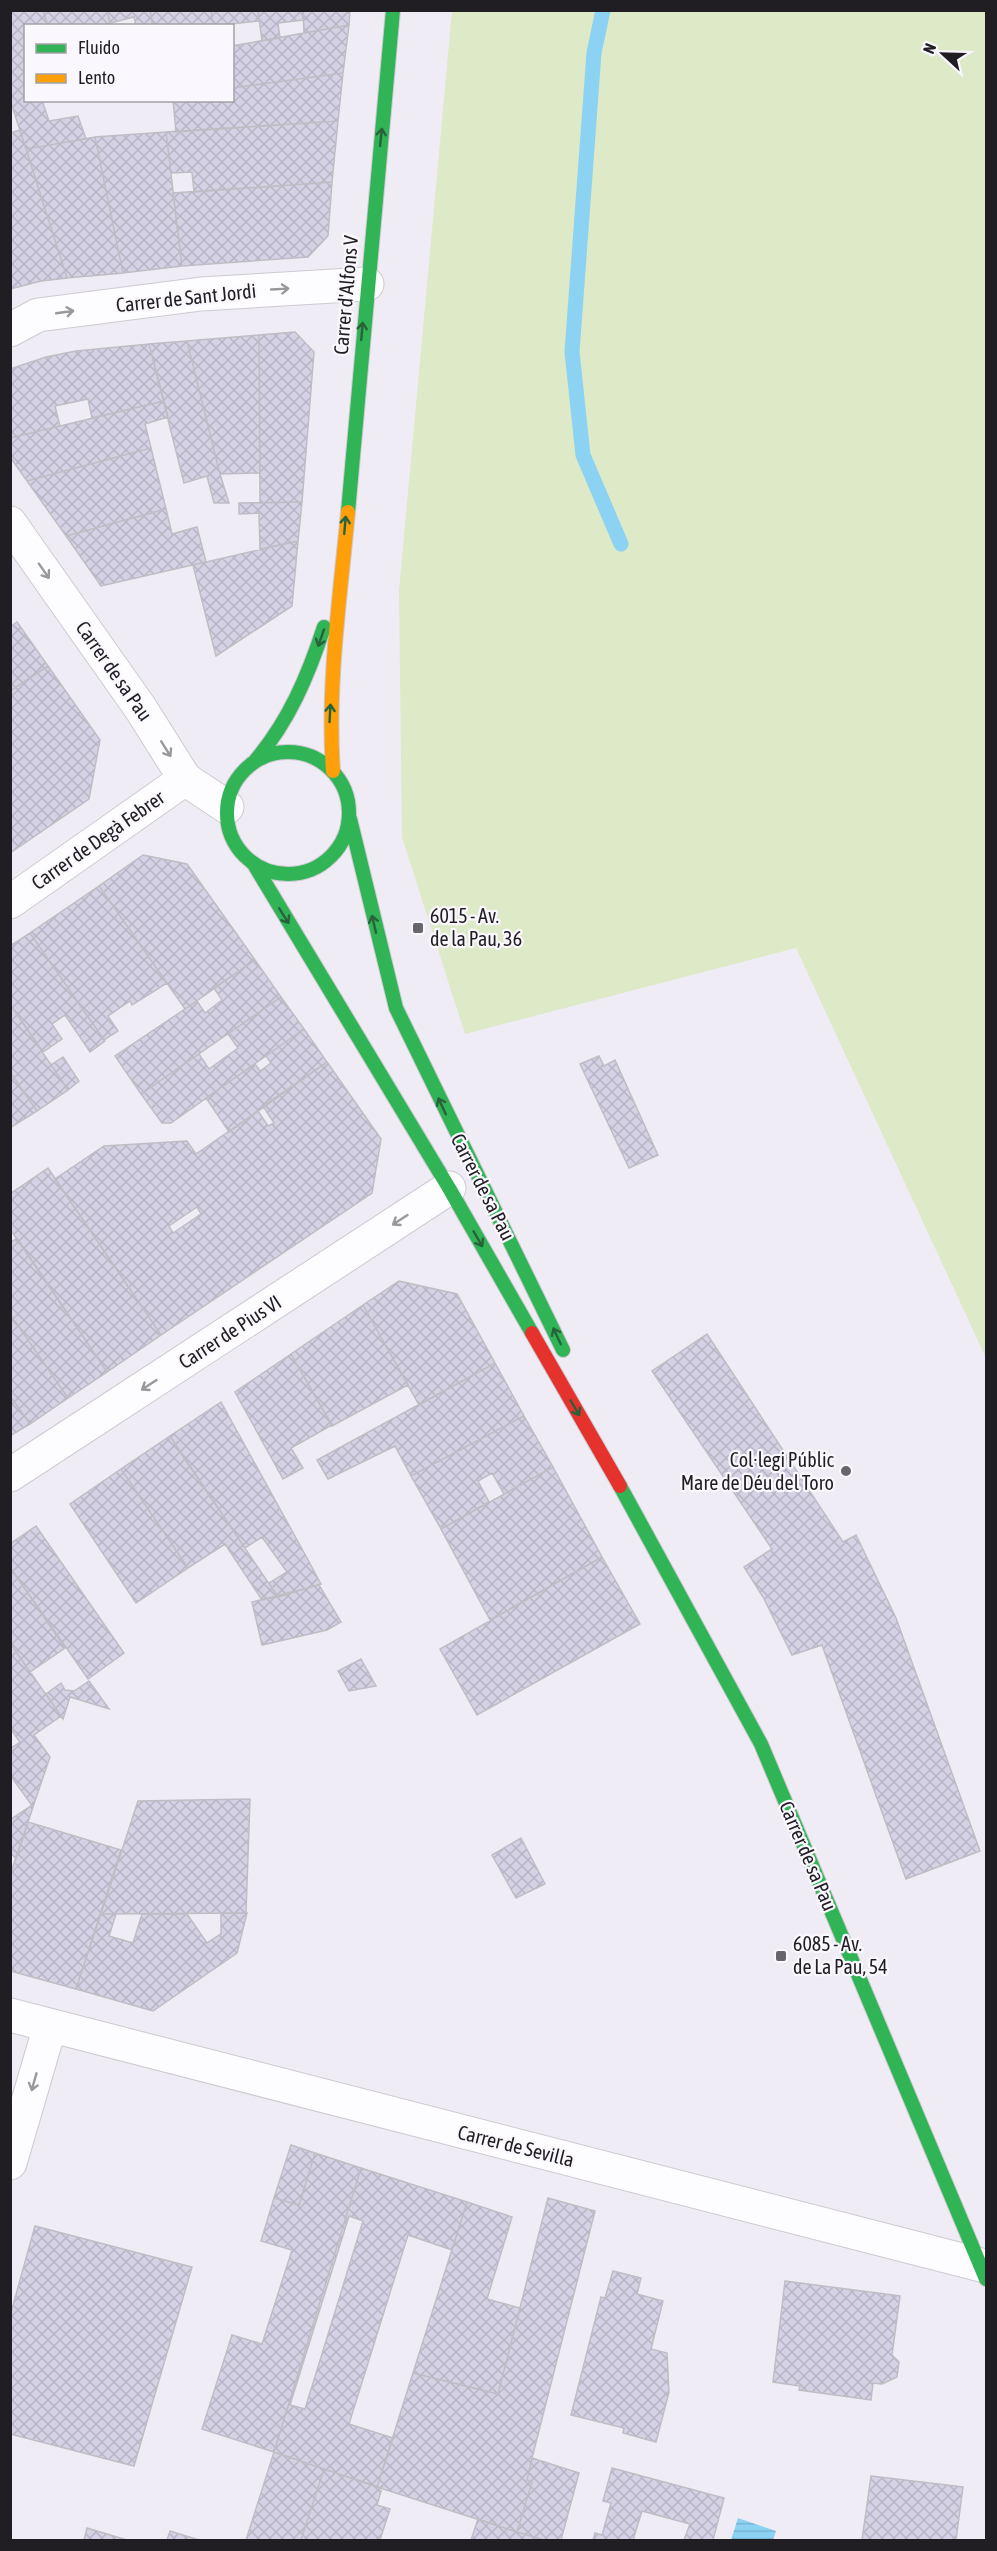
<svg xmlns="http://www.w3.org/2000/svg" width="997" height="2551" font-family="'Asap Condensed',sans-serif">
	<defs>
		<pattern id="water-rules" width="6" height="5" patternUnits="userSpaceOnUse" patternTransform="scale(1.5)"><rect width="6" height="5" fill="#8bd2f3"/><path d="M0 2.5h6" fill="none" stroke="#78b4d0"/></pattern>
		<pattern id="building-cross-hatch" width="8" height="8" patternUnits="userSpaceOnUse" patternTransform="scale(1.5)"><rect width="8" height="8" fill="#d5d2e6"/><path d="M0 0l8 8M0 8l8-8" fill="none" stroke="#b7b4c5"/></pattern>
	</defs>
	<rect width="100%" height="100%" fill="#efecf6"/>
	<!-- green -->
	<path fill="#dde9c7" d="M452,11H985L986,1358L796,948L465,1034L402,837L399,591Z"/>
	<!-- water -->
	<path fill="url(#water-rules)" d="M738,2518L776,2531L773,2540H731Z"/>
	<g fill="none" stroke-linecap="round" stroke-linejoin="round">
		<!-- stream -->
		<path stroke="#8bd2f3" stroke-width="15" d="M603,10L594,53L572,352L583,455L621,544"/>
	</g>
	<!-- building -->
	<path fill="url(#building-cross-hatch)" stroke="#bfbdc4" stroke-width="1.5" fill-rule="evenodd" d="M10,10H43L48,26H26V100H42L49,121L78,116L86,139L26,149L10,100Z
		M43,10H107L111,26H48Z
		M107,10H150L153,26H136L134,17L110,23Z
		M150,10H211L213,26H153Z
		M211,10H258L259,21L213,26Z
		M258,10H303V20L278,23L280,38L262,41Z
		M303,10H350L349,25L304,33Z
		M349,25L343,73L232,88V46Z
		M343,73L338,121L176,132L173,100H232V88Z
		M338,121L332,182L194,192L192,172L171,173L166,132Z
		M20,130L67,278L41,281L10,289V133Z
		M166,132L182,266L123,273L95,137Z
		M95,137L123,273L67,278L26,149Z
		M332,182L328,236L308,257L182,266L173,193Z
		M295,332L314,352L302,502L260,503L259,335Z
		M259,335L260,473L220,474L187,341Z
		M187,341L220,474L229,503H214L207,476L184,483L149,344Z
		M149,344L164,401L92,418L88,399L55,406L60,426L10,438V369L46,357L76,351Z
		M164,401L168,417L145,424L151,448L27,481L10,457V438Z
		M151,448L166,509L74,534L66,536L27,481Z
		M302,502L298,541L260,549L259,513L239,514V503Z
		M166,509L172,534L197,527L206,562L101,586L66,536Z
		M298,541L292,606L216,656L193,565Z
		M17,622L48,666L10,691V627Z
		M48,666L100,740L89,799L10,853V691Z
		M143,855L187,864L255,960L185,1009L99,886Z
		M99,886L167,983L132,1005L130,1001L108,1016L118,1031L104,1040L30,933Z
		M30,933L105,1041L90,1052L65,1015L52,1024L62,1039L43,1052L10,1004V946Z
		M255,960L281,997L141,1094L115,1056L197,1001L205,1013L222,1000L214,988Z
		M281,997L304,1029L171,1123H162L141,1094L199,1054L209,1069L238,1048L228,1034Z
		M10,1004L68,1090L37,1111L10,1072Z
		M304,1029L327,1062L229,1132L206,1098L255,1064L260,1071L271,1063L266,1056Z
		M599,1056L604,1066L615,1060L658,1155L629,1168L580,1064Z
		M63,1057L79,1081L68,1090L51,1065Z
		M327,1062L381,1139L372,1193L161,1335L55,1179L104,1146L187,1141L196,1154L258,1111L268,1126L274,1123L263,1106ZM197,1207L201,1214L173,1233L169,1226Z
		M10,1072L37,1111L10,1128Z
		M48,1168L161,1335L107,1372L10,1229V1194Z
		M17,1238L107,1372L68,1398L10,1314V1243Z
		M399,1281L457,1294L495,1363L419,1405L363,1305Z
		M363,1305L408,1385L332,1426L291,1354Z
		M10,1314L68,1398L30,1424L10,1396Z
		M707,1334L843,1542L856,1535L896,1618L980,1851L906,1879L822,1645L792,1655L763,1597L744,1567L772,1549L652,1371Z
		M291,1354L332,1425L291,1448L303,1468L283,1479L235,1392Z
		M495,1363L524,1416L411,1476L395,1446L328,1479L317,1460Z
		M10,1396L30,1424L10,1436Z
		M221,1402L307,1558L321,1584L278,1597L269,1583L287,1572L262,1537L245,1548L170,1436Z
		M524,1416L553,1467L504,1494L492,1473L478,1481L489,1502L441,1529L411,1476Z
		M170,1436L186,1461L278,1597L262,1600L225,1544L188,1568L140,1497L121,1469Z
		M553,1467L602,1557L490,1620L441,1529Z
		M121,1469L188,1568L136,1603L70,1504Z
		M36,1526L124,1653L88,1679L10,1567V1544Z
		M602,1557L640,1624L477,1715L440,1649Z
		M10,1567L65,1648L30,1672L10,1643Z
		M319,1585L341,1622L327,1630L262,1645L252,1602Z
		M10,1643L61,1716L34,1735L50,1757L33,1807L10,1775V1749L20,1742L10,1728Z
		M361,1659L376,1686L349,1691L338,1671Z
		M89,1681L109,1709L70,1697L63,1719L46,1694L61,1683L65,1690L74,1691Z
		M250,1799L246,1913L101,1914L138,1801Z
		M32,1805L33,1807L16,1859L10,1852V1820Z
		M28,1822L121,1850L76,1989L10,1971V1875Z
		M521,1838L545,1884L516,1898L492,1855Z
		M221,1913H247L237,1953L153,2011L76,1989L101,1914H116L109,1936L133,1943L142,1914H187L207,1943L221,1934Z
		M291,2145L315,2153L299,2205L274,2198Z
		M315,2153L361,2168L274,2452L202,2429L232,2335L262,2344L292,2250L261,2241L274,2198L299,2205Z
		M361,2168L467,2202L452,2250L408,2235L349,2424L393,2438L377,2487L274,2452ZM349,2216L363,2221L305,2409L290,2405Z
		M548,2198L595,2211L532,2458L527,2480L532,2482L517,2532L377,2487L413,2373L498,2394Z
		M467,2202L512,2217L487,2299L520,2308L498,2394L413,2373Z
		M35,2226L192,2267L134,2466L10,2434V2316Z
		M613,2271L641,2278L637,2294L663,2301L651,2349L667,2353L669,2392L656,2442L623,2433L624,2428L571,2415L601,2297L605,2298Z
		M785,2281L900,2296L892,2355L899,2362L897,2377L882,2384L873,2383L871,2400L799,2390L800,2386L773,2382Z
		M274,2452L324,2469L301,2540H246Z
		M532,2458L579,2473L561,2540H544L517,2532L532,2482L527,2480Z
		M612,2468L724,2498L713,2540H684L690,2524L642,2511L633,2540H593L595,2533L602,2535L611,2503L603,2501Z
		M324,2469L382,2488L377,2505L390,2509L380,2540H301Z
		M871,2476L963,2487L956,2540H862Z
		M478,2519L517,2532L544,2540H471Z
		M87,2528L127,2540H84Z
		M170,2531L196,2539L201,2540H167Z"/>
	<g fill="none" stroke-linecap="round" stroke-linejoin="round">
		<defs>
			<path id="street" d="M10,330L38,315L201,294L367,284
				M10,523L141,709L185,779L227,807
				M10,902L185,779
				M10,1475L449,1188
				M10,2015L981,2265
				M10,2163L50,2026"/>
			<path id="fast" d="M348,512L393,10
				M227 813a61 61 0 1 1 122 0a61 61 0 1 1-122 0Z
				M255,761C289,721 308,676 324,627
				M350,819L396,1008L563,1350
				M255,866L449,1188L532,1333
				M620,1486L761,1744L986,2279"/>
			<path id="slow" d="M333,771C327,685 340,598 348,512"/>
			<path id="jam" d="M532,1333L620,1486"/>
		</defs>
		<!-- street casing -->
		<use href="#street" stroke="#cdcad1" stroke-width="35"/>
		<!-- fast casing -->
		<use href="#fast" stroke="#cdcad1" stroke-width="16"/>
		<!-- slow casing -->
		<use href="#slow" stroke="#cdcad1" stroke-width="16"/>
		<!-- jam casing -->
		<use href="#jam" stroke="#cdcad1" stroke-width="16"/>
		<!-- street -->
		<use href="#street" stroke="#fdfcfe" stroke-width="33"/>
		<!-- fast -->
		<use href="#fast" stroke="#30b455" stroke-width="14"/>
		<!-- slow -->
		<use href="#slow" stroke="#ff9f0a" stroke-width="14"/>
		<!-- jam -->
		<use href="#jam" stroke="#e5322d" stroke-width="14"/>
	</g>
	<!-- one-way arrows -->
	<defs><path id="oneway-shaft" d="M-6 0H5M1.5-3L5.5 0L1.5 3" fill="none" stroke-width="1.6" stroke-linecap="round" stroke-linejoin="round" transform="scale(1.5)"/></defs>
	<g stroke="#27623a">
		<use href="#oneway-shaft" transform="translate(381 137) rotate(-84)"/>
		<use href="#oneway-shaft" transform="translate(362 331) rotate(-85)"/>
		<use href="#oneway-shaft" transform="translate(345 525) rotate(-85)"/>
		<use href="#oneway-shaft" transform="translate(321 638) rotate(109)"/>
		<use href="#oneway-shaft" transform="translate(330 713) rotate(-87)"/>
		<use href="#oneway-shaft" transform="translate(284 916) rotate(58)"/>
		<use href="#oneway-shaft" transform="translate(374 924) rotate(-103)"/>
		<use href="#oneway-shaft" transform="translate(442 1106) rotate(-115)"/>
		<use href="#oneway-shaft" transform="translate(478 1239) rotate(60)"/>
		<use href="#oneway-shaft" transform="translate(557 1336) rotate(-115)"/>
		<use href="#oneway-shaft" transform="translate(575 1408) rotate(60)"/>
	</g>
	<g stroke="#9a989b">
		<use href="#oneway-shaft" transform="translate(280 289) rotate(-3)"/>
		<use href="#oneway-shaft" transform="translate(65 312) rotate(-8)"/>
		<use href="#oneway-shaft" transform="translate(44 571) rotate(55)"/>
		<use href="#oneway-shaft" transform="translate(166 749) rotate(58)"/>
		<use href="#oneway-shaft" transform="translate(400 1220) rotate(147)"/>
		<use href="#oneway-shaft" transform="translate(149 1385) rotate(147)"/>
		<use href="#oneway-shaft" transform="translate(34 2082) rotate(106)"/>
	</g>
	<!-- markers -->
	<g fill="#68666d" stroke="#faf8fe" stroke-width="2">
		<rect x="412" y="922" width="12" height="12" rx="3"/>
		<circle cx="846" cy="1471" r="6"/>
		<rect x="775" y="1950" width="12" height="12" rx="3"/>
	</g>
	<g text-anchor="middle" stroke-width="4.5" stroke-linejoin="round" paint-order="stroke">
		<!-- street labels -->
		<g font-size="20" fill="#201e23" stroke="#faf8fe">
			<text transform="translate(346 295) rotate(-85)" y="7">Carrer d'Alfons V</text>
			<text transform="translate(186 298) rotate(-6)" y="7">Carrer de Sant Jordi</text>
			<text transform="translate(114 671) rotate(55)" y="7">Carrer de sa Pau</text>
			<text transform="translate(98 840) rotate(-35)" y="7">Carrer de Degà Febrer</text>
			<text transform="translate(483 1187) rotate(63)" y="7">Carrer de sa Pau</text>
			<text transform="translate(230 1332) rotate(-33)" y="7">Carrer de Pius VI</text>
			<text transform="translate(808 1856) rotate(67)" y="7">Carrer de sa Pau</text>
			<text transform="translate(516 2146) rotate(14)" y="7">Carrer de Sevilla</text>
		</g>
		<!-- poi labels -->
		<g font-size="20" fill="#201e23" stroke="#faf8fe" text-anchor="start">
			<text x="430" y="923">6015 - Av.<tspan x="430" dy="23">de la Pau, 36</tspan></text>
			<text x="834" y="1467" text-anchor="end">Col·legi Públic<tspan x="834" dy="23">Mare de Déu del Toro</tspan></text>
			<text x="793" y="1951">6085 - Av.<tspan x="793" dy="23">de La Pau, 54</tspan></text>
		</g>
	</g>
	<!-- border -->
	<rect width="997" height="2551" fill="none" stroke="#201e23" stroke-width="24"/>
	<!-- legend -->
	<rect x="24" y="24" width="210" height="78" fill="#faf8fe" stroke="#a3a1a6" stroke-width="1.5"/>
	<rect x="36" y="44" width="30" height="9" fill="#30b455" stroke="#a3a1a6" stroke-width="1.5"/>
	<text x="78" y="54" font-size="18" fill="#201e23">Fluido</text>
	<rect x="36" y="74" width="30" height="9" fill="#ff9f0a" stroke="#a3a1a6" stroke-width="1.5"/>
	<text x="78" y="84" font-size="18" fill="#201e23">Lento</text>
	<!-- north arrow -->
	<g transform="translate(943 54) rotate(292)" stroke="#faf8fe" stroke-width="4.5" paint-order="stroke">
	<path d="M0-4.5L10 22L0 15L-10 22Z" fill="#201e23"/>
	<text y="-9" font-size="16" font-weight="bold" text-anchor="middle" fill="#201e23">N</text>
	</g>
</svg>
